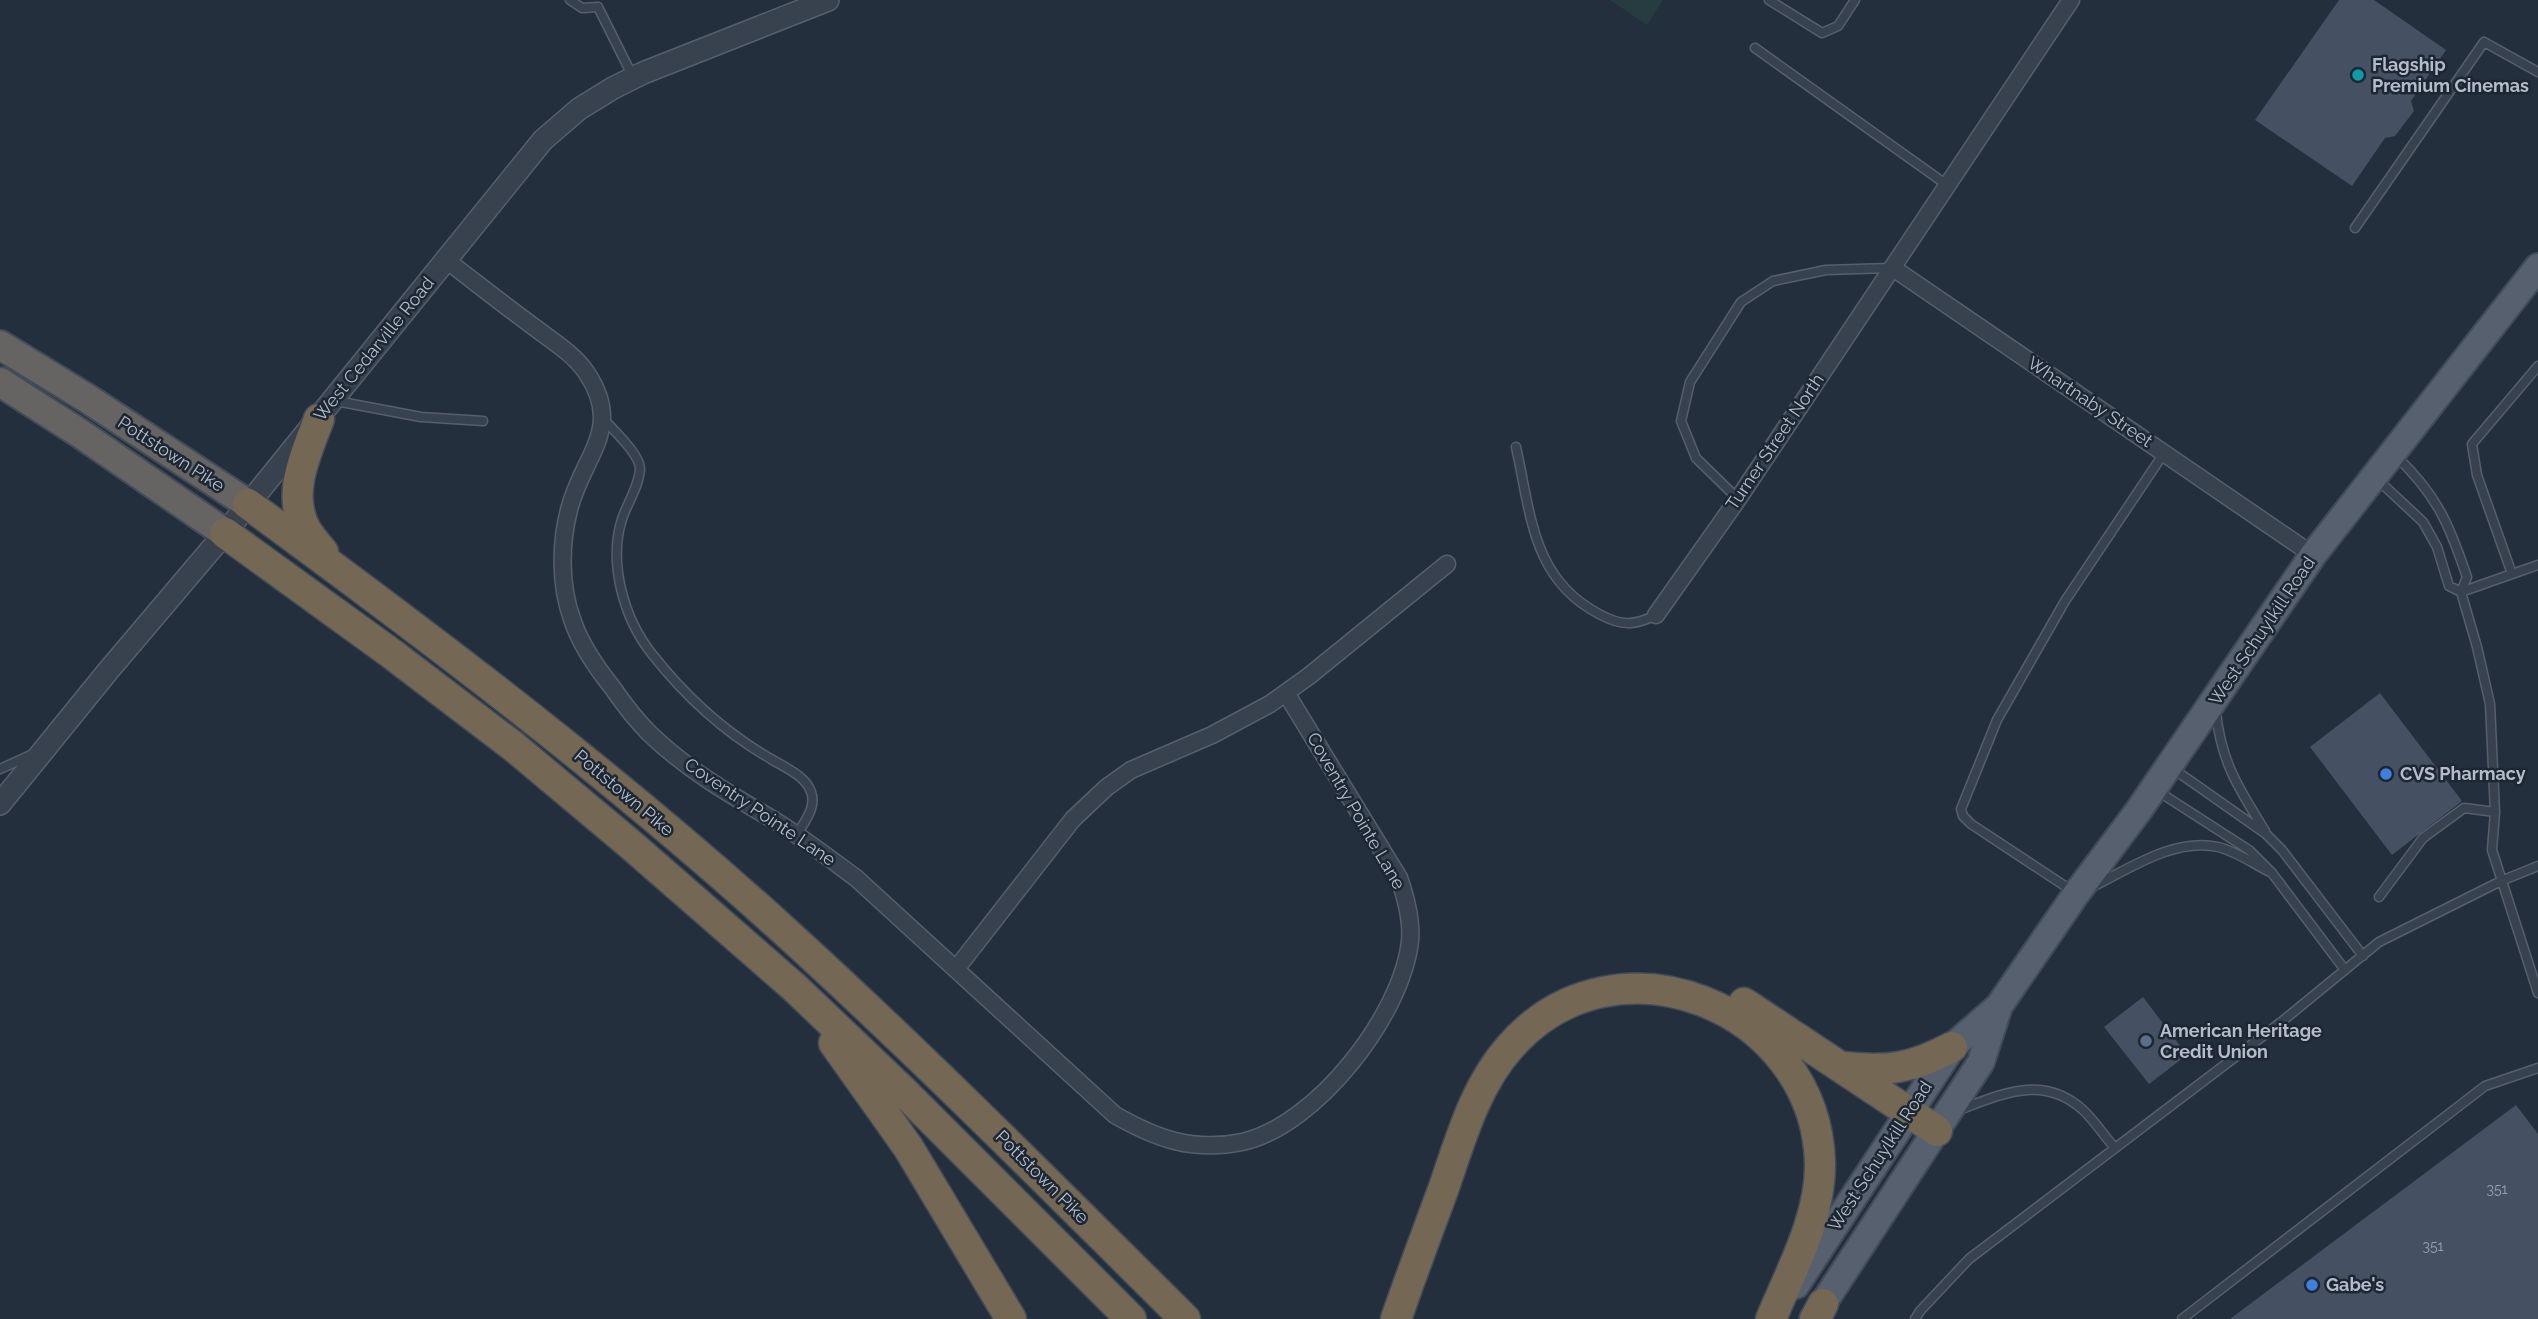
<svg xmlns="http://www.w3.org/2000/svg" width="2538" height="1319" font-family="Raleway,sans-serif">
	<rect width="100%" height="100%" fill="#242f3e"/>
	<!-- green -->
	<path fill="#263c3f" d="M1610,0H1663L1647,25Z"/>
	<!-- building -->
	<path fill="#455162" d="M2339,0H2374L2446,50L2411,101L2414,111L2395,136L2385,138L2352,186L2255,120Z
		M2380,693L2462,801L2392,855L2310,747Z
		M2143,997L2187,1055L2149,1084L2104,1027Z
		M2516,1105L2538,1134V1319H2230Z"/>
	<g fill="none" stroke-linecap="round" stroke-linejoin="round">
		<defs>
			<path id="service" d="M570,0L582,8L598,7
				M1769,0L1822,33L1838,26L1855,0
				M598,7L632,75
				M1755,48L1947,185
				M2355,228L2484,42L2538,72
				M336,401L421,417L483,421
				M603,418C613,430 640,454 640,469C639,486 627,504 622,519C608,563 624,619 652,654C685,696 724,732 771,759C784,767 806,776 811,792C817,807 804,822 797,835
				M1516,447C1531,514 1532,579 1599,614C1621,626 1634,626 1656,615
				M2396,456C2437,495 2449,524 2467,577L2461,592L2477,647L2490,704L2495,812L2492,850L2538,993
				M2378,480L2423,522L2437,547L2449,586L2461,592L2512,574L2477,475L2472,444L2538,366
				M1738,499L1696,458L1681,421L1690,382L1741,302L1773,281L1826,270L1890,268
				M2512,574L2538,565
				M2216,712C2221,762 2239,789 2265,831
				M2172,768L2266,834L2282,850L2363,956
				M0,769L33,754
				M2156,790L2249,850L2272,873L2345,970
				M2092,887C2129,869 2175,837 2218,847C2236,851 2255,865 2272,873
				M2074,892L1971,824L1963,816L1961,809L1997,720L2065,601L2164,453
				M2379,897L2423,838L2464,808L2495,812
				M1959,1110C2002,1094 2043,1074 2083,1110C2095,1121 2104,1136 2115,1148
				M1915,1319L1920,1311L1969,1259L2280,1023L2379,942L2501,881L2538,866
				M2182,1319L2485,1086L2538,1068"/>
			<path id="minor" d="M446,260C475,282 504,305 534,327C551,340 574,354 586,372C625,429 582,456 569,510C560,544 560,586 572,619C580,644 596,667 612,687C623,703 635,719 649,733C686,769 729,794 774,820C803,838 829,858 856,878L1115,1115C1157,1139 1193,1152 1242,1142C1316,1126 1402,1015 1410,941C1412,920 1406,898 1399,878L1286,693
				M1893,268L2313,555
				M1656,615L1738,499L2071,0
				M956,969L1073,819L1107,787L1131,770L1212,735L1270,704L1309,676L1447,564"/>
			<path id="tertiary" d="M0,804L108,671L225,533L543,140L579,109L613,88L643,73L828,0"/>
			<path id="primary" d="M1796,1285L1952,1047L1999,1006L2076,894L2139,810L2313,555L2538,267
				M1813,1319L1981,1062L1999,1006"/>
			<path id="trunk" d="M0,345L88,399L248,504
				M0,382L81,434L225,533"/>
			<path id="motorway" d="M319,419C306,454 286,494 306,530C311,538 317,545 323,552
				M248,504C435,641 619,780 790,936C926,1060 1055,1190 1185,1319
				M225,533L392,654L513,746L630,844L795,988L903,1091L1131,1319
				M1744,1003L1937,1131
				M834,1043L908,1147L1011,1319
				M1844,1067C1888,1072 1913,1068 1952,1047
				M1396,1319C1411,1276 1427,1233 1443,1190C1460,1141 1475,1086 1510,1047C1615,926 1816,1007 1820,1163C1821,1217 1791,1271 1771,1319
				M1815,1319L1823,1304"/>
		</defs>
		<!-- service casing -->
		<use href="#service" stroke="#565f6c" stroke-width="11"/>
		<!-- minor casing -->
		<use href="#minor" stroke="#565f6c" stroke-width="19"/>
		<!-- tertiary casing -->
		<use href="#tertiary" stroke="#565f6c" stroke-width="24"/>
		<!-- primary casing -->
		<use href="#primary" stroke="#414a57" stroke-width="30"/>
		<!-- trunk casing -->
		<use href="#trunk" stroke="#434c59" stroke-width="32"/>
		<!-- motorway casing -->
		<use href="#motorway" stroke="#434c59" stroke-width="33"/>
		<!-- service -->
		<use href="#service" stroke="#38414e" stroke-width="8"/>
		<!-- minor -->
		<use href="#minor" stroke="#38414e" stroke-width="16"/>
		<!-- tertiary -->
		<use href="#tertiary" stroke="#38414e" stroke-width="21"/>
		<!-- primary -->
		<use href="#primary" stroke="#56606e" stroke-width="26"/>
		<!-- trunk -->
		<use href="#trunk" stroke="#656462" stroke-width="28"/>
		<!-- motorway -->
		<use href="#motorway" stroke="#746855" stroke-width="30"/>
	</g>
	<!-- markers -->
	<circle fill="#0f9aa8" stroke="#1d2633" stroke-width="2.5" cx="2358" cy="75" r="7"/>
	<g fill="#3f7fe0" stroke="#1d2633" stroke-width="2.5">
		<circle cx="2386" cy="774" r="7"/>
		<circle cx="2312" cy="1285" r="7"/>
	</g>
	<circle fill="#5c6f8a" stroke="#1d2633" stroke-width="2.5" cx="2146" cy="1041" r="7"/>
	<g text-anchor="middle" stroke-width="5" stroke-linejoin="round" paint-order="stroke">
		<!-- number labels -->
		<g font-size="14" fill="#98a1af">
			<text x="2497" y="1194">351</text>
			<text x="2433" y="1251">351</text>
		</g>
		<!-- poi labels -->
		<g font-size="18" font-weight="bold" fill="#b4bcc9" stroke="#1d2633" text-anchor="start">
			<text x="2372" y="71">Flagship<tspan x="2372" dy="21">Premium Cinemas</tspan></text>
			<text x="2400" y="780">CVS Pharmacy</text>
			<text x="2160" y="1037">American Heritage<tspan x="2160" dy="21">Credit Union</tspan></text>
			<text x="2326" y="1291">Gabe's</text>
		</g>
		<!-- street labels -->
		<g font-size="18" fill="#b4bcc9" stroke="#1d2633">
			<text transform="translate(374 349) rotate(-51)" y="6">West Cedarville Road</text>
			<text transform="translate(2090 402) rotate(34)" y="6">Whartnaby Street</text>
			<text transform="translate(1775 442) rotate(-56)" y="6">Turner Street North</text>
			<text transform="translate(171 454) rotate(33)" y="6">Pottstown Pike</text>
			<text transform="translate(2262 631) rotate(-56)" y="6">West Schuylkill Road</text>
			<text transform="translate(624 793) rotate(40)" y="6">Pottstown Pike</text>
			<text transform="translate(1356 811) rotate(60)" y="6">Coventry Pointe Lane</text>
			<text transform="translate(760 812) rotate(34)" y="6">Coventry Pointe Lane</text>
			<text transform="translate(1880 1156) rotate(-57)" y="6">West Schuylkill Road</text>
			<text transform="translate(1042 1177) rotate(45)" y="6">Pottstown Pike</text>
		</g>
	</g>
</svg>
